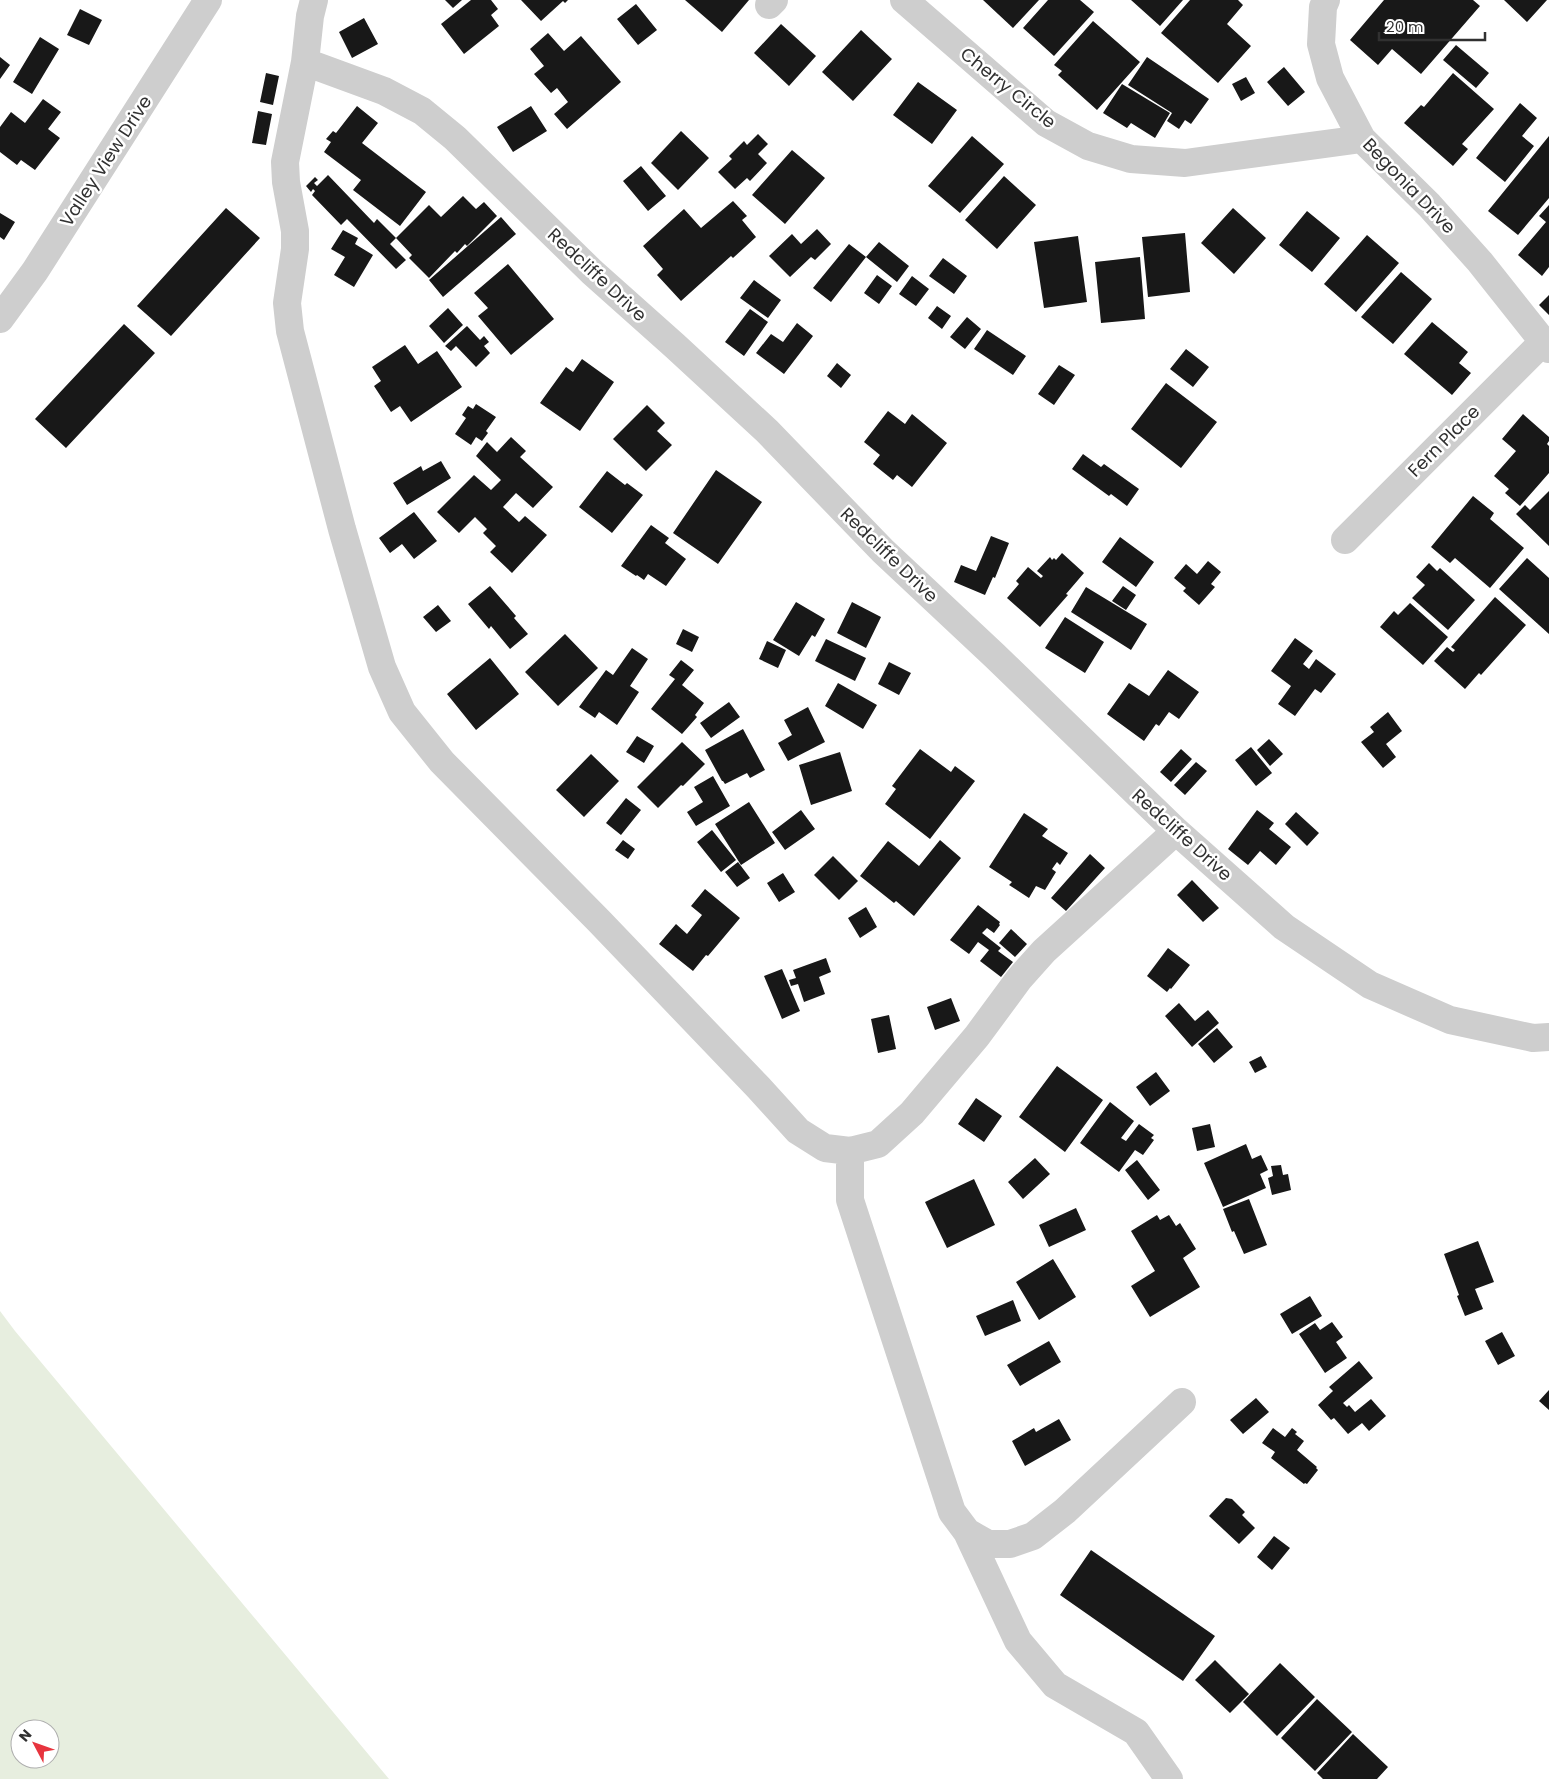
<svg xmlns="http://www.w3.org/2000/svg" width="1549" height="1779" font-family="Poppins,sans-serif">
	<rect width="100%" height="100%" fill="#fff"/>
	<!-- green -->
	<path fill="#e7eedf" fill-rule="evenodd" d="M0,1311L15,1331L389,1779H0ZM20,1729H50V1759H20Z"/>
	<!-- building -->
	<path fill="#181818" d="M445,0H462L453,8Z
		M471,0H491L498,9L491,15L499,26L464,54L441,24Z
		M521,0H568L565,3L563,1L541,21Z
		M685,0H749L722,32Z
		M983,0H1039L1013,28Z
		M1048,0H1080L1094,12L1054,56L1023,28Z
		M1131,0H1183L1160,26Z
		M1190,0H1238L1243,5L1227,24L1251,46L1218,83L1161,33Z
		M1384,0H1473L1480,6L1421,74L1392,49L1378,65L1350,40Z
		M1504,0H1547L1527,22Z
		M636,4L657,30L638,45L617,19Z
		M80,9L102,20L89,45L67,35Z
		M364,18L378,44L352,58L339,32Z
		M1093,21L1140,62L1097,110L1058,75L1062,71L1054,65Z
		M781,24L816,56L789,86L754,53Z
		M861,30L892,59L853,101L822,72Z
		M548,33L564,51L581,36L621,82L567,129L554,114L568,102L557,88L551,93L534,74L544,66L530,49Z
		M40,37L59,49L32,94L13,82Z
		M1456,45L1489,73L1476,88L1443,60Z
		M0,57L10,65L0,79Z
		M1147,57L1209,99L1191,124L1185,120L1179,129L1167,121L1172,113L1128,85Z
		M1284,67L1305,92L1288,106L1267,82Z
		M266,73L279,76L273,105L260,102Z
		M1453,73L1494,109L1462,144L1468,149L1453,166L1404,123L1421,105L1424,107Z
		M1246,77L1255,93L1241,101L1232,84Z
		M918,82L957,110L932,144L893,115Z
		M1122,84L1170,113L1155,138L1131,123L1127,128L1103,113Z
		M43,99L61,112L48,129L60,138L35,170L21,160L17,165L0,152V127L11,112L25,123Z
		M1520,103L1537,118L1522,136L1534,146L1505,182L1476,158Z
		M357,106L378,123L362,143L426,192L400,226L353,190L361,180L324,152L331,142L326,139L333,131L336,133Z
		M531,106L547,131L513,152L497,127Z
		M258,111L272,114L266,145L252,143Z
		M681,131L709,158L678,190L651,163Z
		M758,134L768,144L758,154L767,163L750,181L747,178L735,189L718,172L732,159L729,156L744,141L747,145Z
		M972,136L1004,164L960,213L928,186Z
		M1549,136V198L1518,235L1488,211Z
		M792,150L825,178L785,224L752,195Z
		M641,166L666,196L648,211L623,181Z
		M328,175L374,223L377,219L396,238L390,244L406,260L396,269L347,219L341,225L312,195L315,191L313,189L311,192L306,186L315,177L318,180L314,183L317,186Z
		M1004,176L1036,205L997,249L965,220Z
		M463,196L476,209L484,202L497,216L467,246L465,244L457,253L455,251L429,278L409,258L412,255L396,238L429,205L441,217Z
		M733,201L747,216L742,220L756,237L733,258L731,256L681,301L657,275L663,269L643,246L684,209L701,228Z
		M1549,205V267L1542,276L1518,255L1546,222L1539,216Z
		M226,208L260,238L171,336L137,306Z
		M1233,208L1266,238L1234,274L1201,243Z
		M1307,211L1340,238L1312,272L1279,245Z
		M0,213L15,222L4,240L0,237Z
		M501,217L516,234L443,297L429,280Z
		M817,229L831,244L815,260L811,257L790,277L769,256L792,234L801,244Z
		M343,230L358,238L355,244L373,255L354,287L334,275L345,257L331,249Z
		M1185,233L1190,292L1148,297L1142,237Z
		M1367,235L1399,263L1356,312L1324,284Z
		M1078,236L1087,302L1044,308L1034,242Z
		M879,242L909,266L897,282L866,257Z
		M849,244L866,257L831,302L813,288Z
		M1140,257L1145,319L1101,323L1095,262Z
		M943,258L967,276L954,294L929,276Z
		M508,264L554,319L511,355L478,316L488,308L474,293Z
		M1401,272L1432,299L1393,344L1361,317Z
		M877,275L892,286L879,304L864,293Z
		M912,276L929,289L916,306L899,294Z
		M754,280L781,300L768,318L740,298Z
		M1549,295V315L1539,305Z
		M937,306L951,316L942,329L928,318Z
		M448,308L463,325L444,343L429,326Z
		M750,309L768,322L744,356L725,342Z
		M967,317L981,329L965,349L950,337Z
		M1432,322L1468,352L1459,363L1471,373L1452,395L1404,354Z
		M797,323L813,336L784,374L756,353L771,334L783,342Z
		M124,324L155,353L66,448L35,419Z
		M467,326L480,340L484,336L489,342L484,346L490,353L476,367L456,346L451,351L445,346Z
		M987,330L1026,356L1013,375L974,349Z
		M405,345L418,364L437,351L462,387L411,422L400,406L391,412L374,386L381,381L372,367Z
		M1186,349L1209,367L1193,387L1170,369Z
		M582,359L614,382L580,431L540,403L566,367L573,372Z
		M837,363L851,375L841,388L827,376Z
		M1059,365L1075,375L1054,405L1038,394Z
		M1166,383L1217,422L1181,468L1131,429Z
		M476,404L496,417L486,431L488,433L482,441L476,437L471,445L455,434L466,418L462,415L468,406L473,409Z
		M647,405L665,423L657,431L672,445L646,471L613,439Z
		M888,411L905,424L912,414L947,443L912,487L897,475L893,480L873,464L880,455L864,442Z
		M1523,414L1549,437V441L1547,444L1549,446V473L1520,506L1505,493L1509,489L1494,476L1516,451L1502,439Z
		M511,437L526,451L520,457L553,487L533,508L516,493L503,507L519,522L525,516L547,535L512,573L490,552L496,546L483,533L487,529L475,517L459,533L437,512L474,475L491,490L501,480L476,456L487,442L497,452Z
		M1083,454L1101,467L1104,464L1139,489L1127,506L1111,494L1109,496L1072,469Z
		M441,461L451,478L407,505L393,483L421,466L423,471Z
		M716,470L762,502L718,564L673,533Z
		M607,471L625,485L627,483L643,495L612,533L579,507Z
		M1549,491V546L1516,514L1525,505L1530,510Z
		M1473,496L1494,513L1490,519L1524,548L1490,588L1455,558L1450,563L1431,547Z
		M414,512L437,541L414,559L402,544L390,553L379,538Z
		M651,525L669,538L665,543L686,559L666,586L648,574L644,580L637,575L636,576L621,566Z
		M991,536L1009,543L995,578L993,577L985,595L954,582L961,565L976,571Z
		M1120,537L1154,562L1136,587L1102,562Z
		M1062,553L1084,573L1066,594L1068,595L1040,627L1007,598L1019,584L1016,581L1028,567L1041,578L1043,576L1037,571L1050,557L1052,560L1054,558L1056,560Z
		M1527,558L1549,578V634L1499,589Z
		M1208,561L1221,572L1211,584L1215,587L1199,605L1183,591L1186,588L1174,578L1186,564L1197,574Z
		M1429,563L1437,571L1440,568L1475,600L1448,630L1412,598L1425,585L1416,577Z
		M490,586L516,616L514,618L528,634L510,649L491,626L489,629L468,604Z
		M1123,586L1136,595L1126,610L1112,601Z
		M1086,587L1147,624L1131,650L1071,612Z
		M1495,597L1526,625L1481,675L1479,673L1465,689L1434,661L1447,647L1453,652L1455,650L1451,647Z
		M796,602L825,619L815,637L812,635L799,656L773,640Z
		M852,602L881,617L866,648L837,633Z
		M1410,603L1448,637L1423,665L1380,627L1394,611L1398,615Z
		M438,605L451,621L436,632L423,617Z
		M1065,617L1104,642L1085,673L1045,648Z
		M683,629L699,637L692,652L676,644Z
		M565,634L598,668L558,706L525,672Z
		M1295,638L1313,651L1303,664L1309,669L1316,659L1336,674L1321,693L1315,689L1295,716L1278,704L1291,686L1271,671Z
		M826,639L866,658L855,681L815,661Z
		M767,641L786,650L778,668L759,659Z
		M632,648L648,659L630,686L639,692L617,725L599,712L595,718L579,707L606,670L613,675Z
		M490,658L519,694L476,730L447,694Z
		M681,660L694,670L682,685L704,703L695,715L697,717L682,734L651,709L675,679L669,675Z
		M889,662L911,673L899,695L878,684Z
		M1168,670L1199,692L1179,719L1169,712L1159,726L1156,724L1144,741L1107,714L1129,683L1149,696Z
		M838,683L877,705L863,729L825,706Z
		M729,702L740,717L711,738L700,723Z
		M808,707L825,742L788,761L778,743L792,735L784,720Z
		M1388,712L1402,731L1386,744L1396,757L1383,768L1361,742L1374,732L1370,727Z
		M743,729L765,770L750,778L747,773L725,784L723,781H722L705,750Z
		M637,736L654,746L644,763L626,752Z
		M1269,739L1283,754L1270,766L1257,750Z
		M682,742L705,764L683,786L681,785L658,808L637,787Z
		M1251,747L1272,773L1256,786L1235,760Z
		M920,749L951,772L955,766L975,781L930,839L885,804L896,789L892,786Z
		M1181,749L1192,759L1171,782L1160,772Z
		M840,752L852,791L811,805L799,765Z
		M591,754L619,781L584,817L556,790Z
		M1196,762L1207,771L1185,795L1174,785Z
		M713,776L730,806L696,826L687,812L703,802L694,787Z
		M626,798L641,810L621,835L606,823Z
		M749,802L775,843L741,865L715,824Z
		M801,810L815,829L785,850L772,832Z
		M1257,810L1274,823L1269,829L1291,847L1276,865L1260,851L1248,865L1228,849Z
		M1296,812L1319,833L1307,846L1285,824Z
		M1024,813L1048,829L1042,836L1068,853L1060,865L1057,862L1052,869L1056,872L1045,890L1036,886L1029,898L1009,885L1012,882L989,867Z
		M712,830L736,860L721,872L697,842Z
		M623,840L635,849L628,859L615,850Z
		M940,840L961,858L914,916L896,901L894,903L860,876L888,841L919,866Z
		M1090,854L1105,868L1066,911L1051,898Z
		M833,856L858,881L839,900L814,875Z
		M738,862L750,878L737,887L725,872Z
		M783,873L795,892L779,902L767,883Z
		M1192,880L1219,908L1203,922L1177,895Z
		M705,889L740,918L708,956L706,955L693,971L659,944L676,924L687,934L702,915L691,906Z
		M978,905L1000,922L999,924L1000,925L994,933L987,928L982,933L1001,948L998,951L1013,962L1001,977L980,961L989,950L978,942L969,954L950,940Z
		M866,907L877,927L860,938L848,918Z
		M1011,929L1027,944L1015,957L999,943Z
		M1168,948L1190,965L1171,989L1170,988L1167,992L1147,976Z
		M826,958L831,972L819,977L825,994L804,1002L798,984L791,986L789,980L796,978L793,970Z
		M782,969L800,1011L782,1019L764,976Z
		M951,998L960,1021L935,1030L927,1007Z
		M1179,1003L1195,1021L1208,1010L1219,1023L1192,1047L1165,1016Z
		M889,1015L896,1049L878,1053L871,1019Z
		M1217,1028L1233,1047L1214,1063L1198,1044Z
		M1261,1056L1267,1067L1255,1073L1249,1062Z
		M1057,1066L1103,1100L1065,1152L1019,1117Z
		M1156,1072L1170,1091L1150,1106L1136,1087Z
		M976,1098L1002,1116L984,1142L958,1124Z
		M1110,1102L1134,1121L1121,1138L1126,1141L1139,1124L1154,1135L1151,1138L1154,1140L1143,1155L1135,1150L1119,1172L1080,1143Z
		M1210,1124L1215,1147L1197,1151L1192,1128Z
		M1246,1144L1252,1159L1261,1155L1268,1170L1260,1174L1266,1188L1223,1207L1204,1163Z
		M1035,1158L1050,1174L1023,1199L1008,1182Z
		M1137,1160L1160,1190L1148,1200L1125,1170Z
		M1281,1165L1283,1175L1288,1174L1291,1190L1272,1195L1268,1178L1273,1176L1271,1166Z
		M974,1179L995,1225L947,1248L925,1202Z
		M1249,1199L1267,1245L1244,1254L1234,1231L1232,1232L1223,1209Z
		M1076,1208L1086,1230L1049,1247L1039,1225Z
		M1157,1215L1160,1220L1169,1215L1176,1226L1180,1223L1196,1249L1183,1258L1200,1287L1150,1317L1131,1286L1155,1271L1131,1231Z
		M1478,1241L1494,1282L1475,1289L1483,1309L1465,1316L1457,1296L1459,1295L1444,1254Z
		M1053,1259L1076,1297L1039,1320L1016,1282Z
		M1310,1296L1322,1316L1292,1334L1280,1314Z
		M1013,1300L1021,1321L985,1336L976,1316Z
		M1332,1322L1343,1337L1336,1342L1347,1358L1325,1373L1299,1334L1315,1323L1320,1330Z
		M1502,1332L1515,1356L1498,1365L1485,1341Z
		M1049,1341L1061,1362L1020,1386L1007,1365Z
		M1359,1361L1373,1378L1343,1403L1347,1407L1349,1405L1355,1412L1371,1399L1386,1416L1369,1431L1362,1423L1348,1434L1334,1418L1331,1420L1318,1405L1333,1391L1329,1387Z
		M1549,1390V1410L1539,1401Z
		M1256,1398L1269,1412L1243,1434L1230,1420Z
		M1059,1419L1071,1440L1025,1466L1012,1441L1034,1428L1036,1432Z
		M1273,1428L1285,1437L1292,1428L1297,1432L1295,1434L1304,1441L1297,1450L1317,1467L1316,1468L1318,1470L1307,1484L1305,1483L1304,1484L1271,1458L1275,1452L1262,1443Z
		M1226,1498L1232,1499L1245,1512L1242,1515L1255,1528L1239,1544L1209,1516Z
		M1274,1536L1290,1548L1272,1570L1257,1557Z
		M1091,1550L1215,1636L1183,1681L1060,1595Z
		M1215,1660L1249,1694L1230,1713L1195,1680Z
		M1280,1663L1315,1697L1277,1736L1243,1702Z
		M1317,1699L1352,1732L1315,1771L1281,1738Z
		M1353,1734L1388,1767L1377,1779H1323L1317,1773Z"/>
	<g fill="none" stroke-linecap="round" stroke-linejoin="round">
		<!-- minor -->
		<path stroke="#cecece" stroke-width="28" d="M314,0L310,16L305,62L384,91L422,111L455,138L592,272L675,346L767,431L883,551L995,656L1176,831L1284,927L1370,985L1450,1020L1533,1038L1549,1037
			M904,0L1046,123L1088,146L1131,159L1185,163L1362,139
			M1326,0L1323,7L1321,44L1330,78L1362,139L1429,205L1480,262L1549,349
			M769,5L774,0
			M305,62L285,162L286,182L295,231V249L287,303L290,331L342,529L382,667L402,712L442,762L599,921L758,1087L798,1131L825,1148L850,1151L878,1144L912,1113L977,1036L1019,979L1044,951L1176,831
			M0,319L35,271L208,0
			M1345,540L1543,342
			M850,1151V1200L952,1512L967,1532L988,1544H1010L1033,1536L1065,1511L1182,1402
			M967,1532L1018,1641L1055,1685L1136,1732L1169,1779"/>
	</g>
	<g text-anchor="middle" stroke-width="5" stroke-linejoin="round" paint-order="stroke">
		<!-- street labels -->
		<g font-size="18" fill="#313131" stroke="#fff">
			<text transform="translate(1008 88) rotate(39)" y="6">Cherry Circle</text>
			<text transform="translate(106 161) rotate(-57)" y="6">Valley View Drive</text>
			<text transform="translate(1409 186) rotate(46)" y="6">Begonia Drive</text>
			<text transform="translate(597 275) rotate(43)" y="6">Redcliffe Drive</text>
			<text transform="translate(1444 441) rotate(-45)" y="6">Fern Place</text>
			<text transform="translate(889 555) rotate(44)" y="6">Redcliffe Drive</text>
			<text transform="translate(1182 835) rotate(42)" y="6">Redcliffe Drive</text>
		</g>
	</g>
	<!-- north arrow -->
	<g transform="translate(35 1744) rotate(311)"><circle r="24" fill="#ffffff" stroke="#adadad"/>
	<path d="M0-4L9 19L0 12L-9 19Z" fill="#e7343e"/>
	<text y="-8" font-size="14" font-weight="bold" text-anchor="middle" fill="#313131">N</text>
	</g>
	<!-- scale -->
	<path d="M1379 32v8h106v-8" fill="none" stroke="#313131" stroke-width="2.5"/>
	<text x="1386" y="32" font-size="15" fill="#313131" stroke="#ffffff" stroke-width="4" paint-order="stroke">20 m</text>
</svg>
